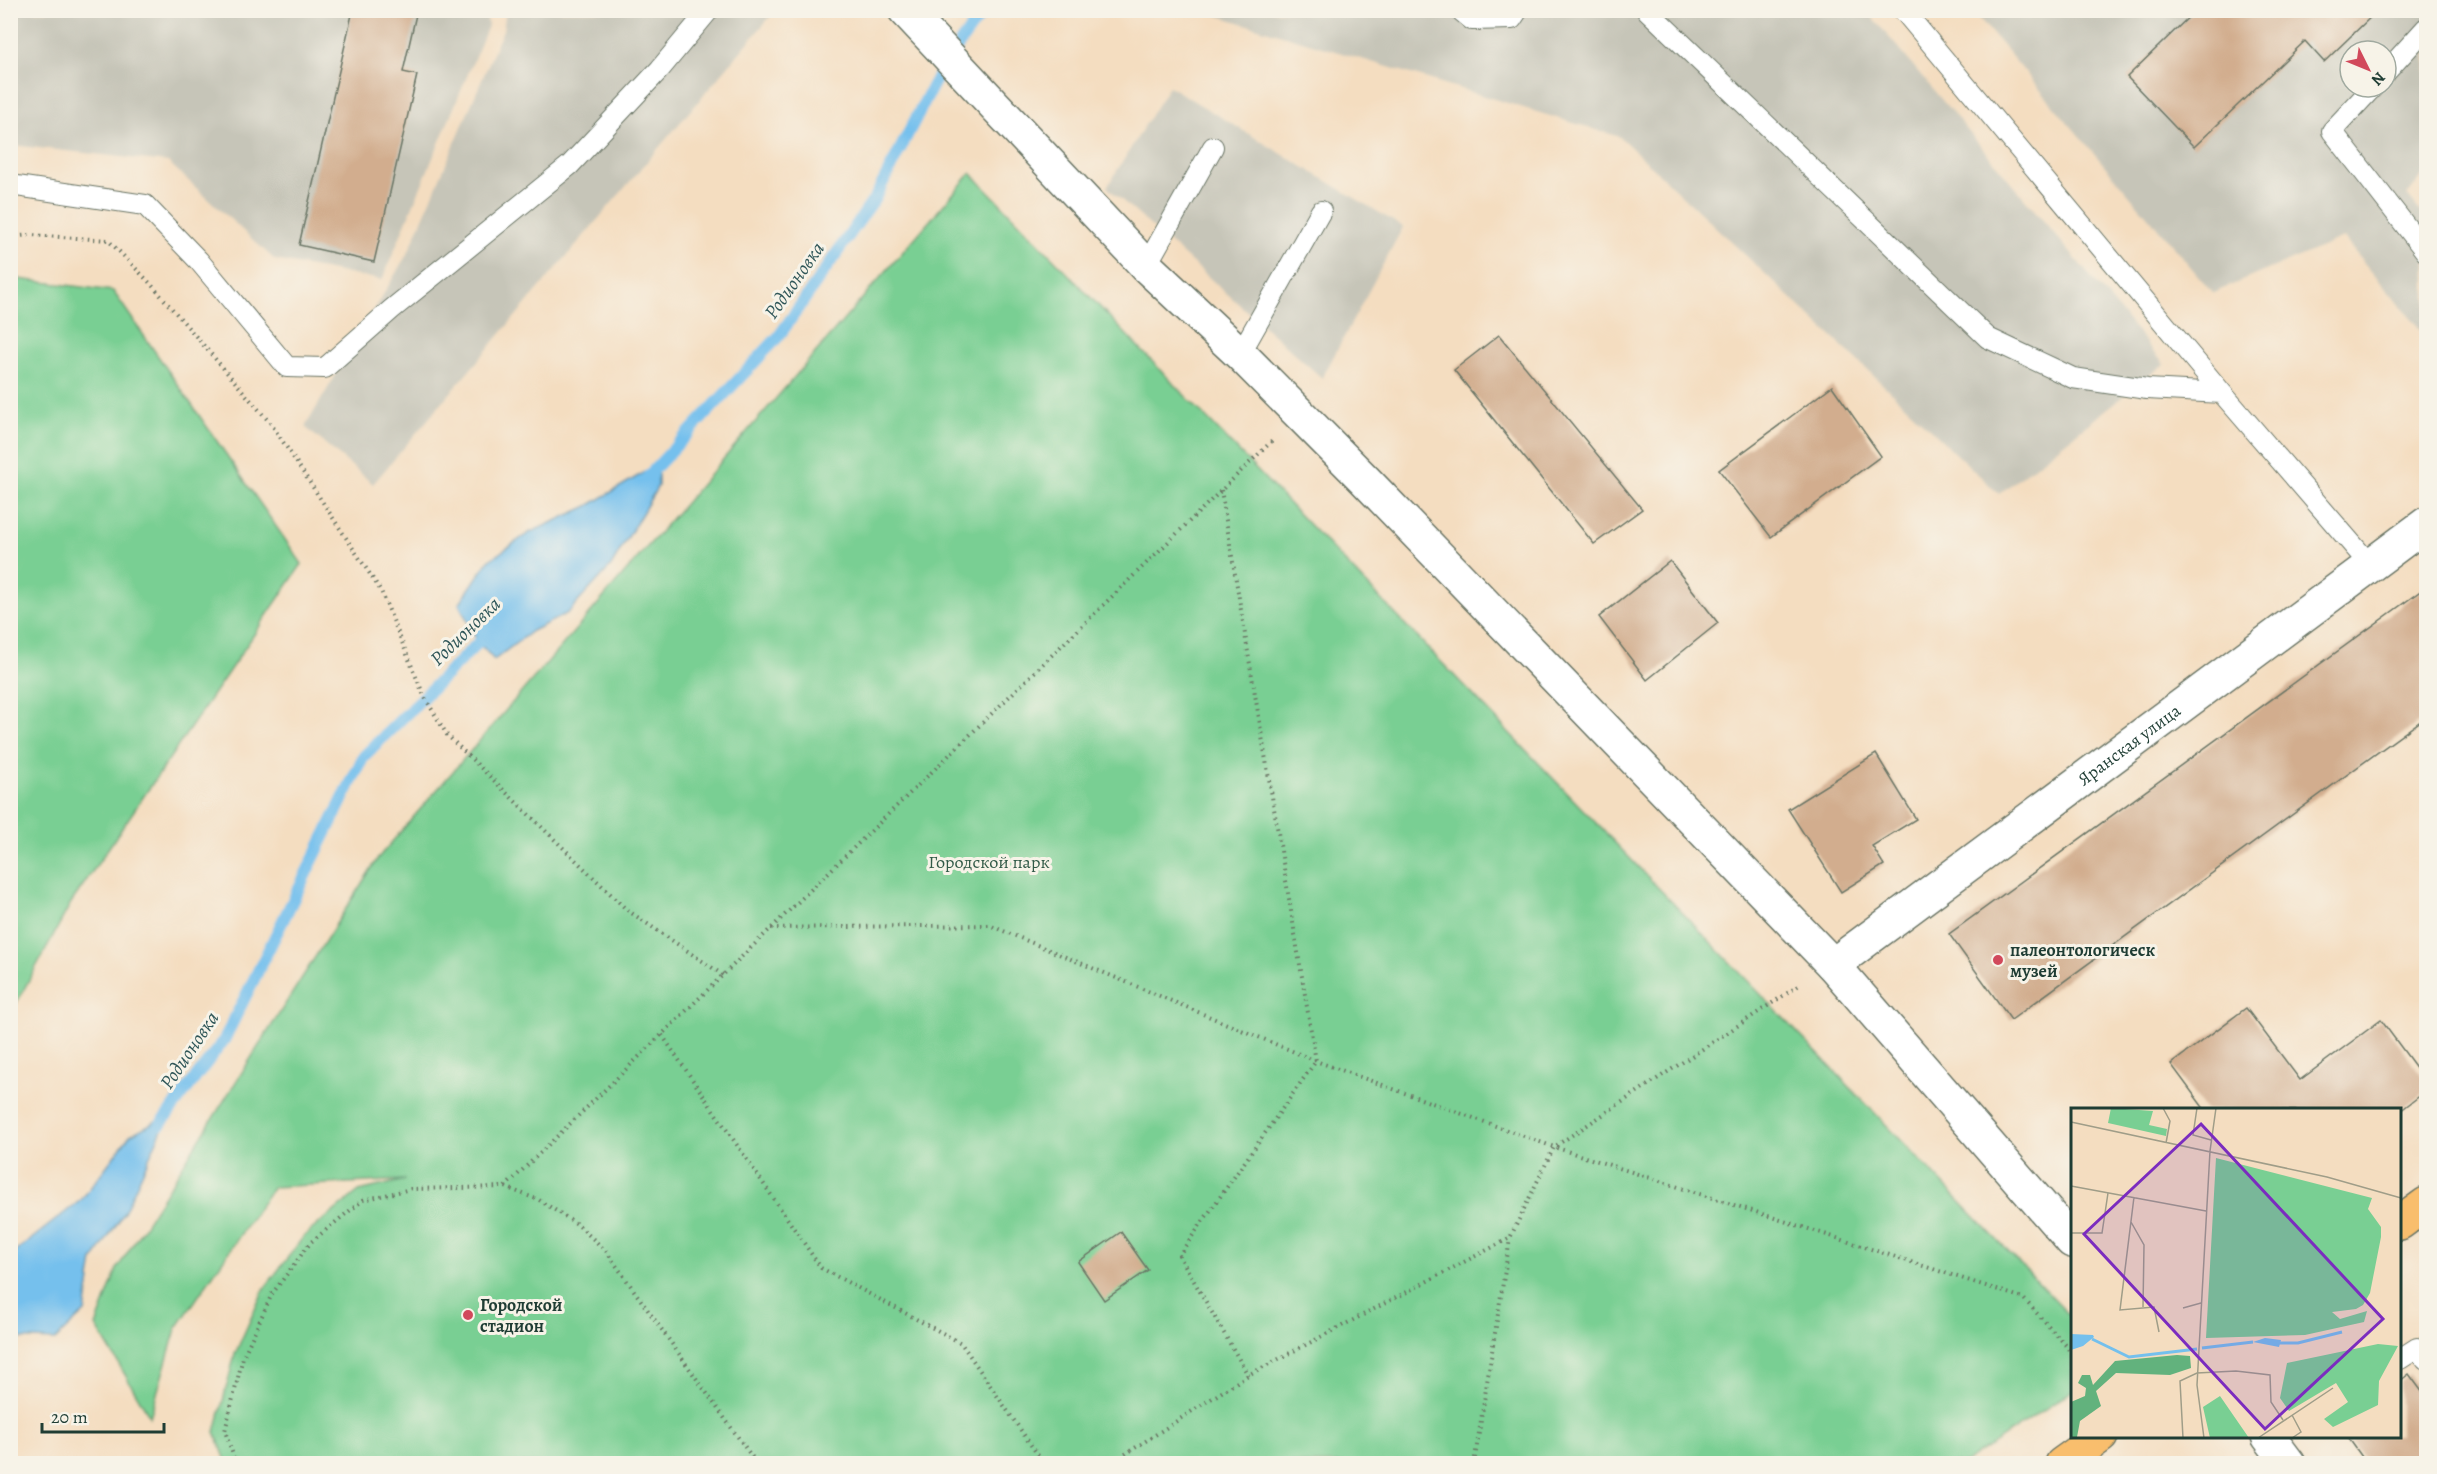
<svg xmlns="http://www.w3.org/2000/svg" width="2437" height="1474" font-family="Alegreya,serif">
	<rect width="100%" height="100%" fill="#f7f3e8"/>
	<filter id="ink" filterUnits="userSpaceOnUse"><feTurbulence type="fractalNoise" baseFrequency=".0167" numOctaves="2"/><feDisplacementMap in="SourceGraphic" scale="12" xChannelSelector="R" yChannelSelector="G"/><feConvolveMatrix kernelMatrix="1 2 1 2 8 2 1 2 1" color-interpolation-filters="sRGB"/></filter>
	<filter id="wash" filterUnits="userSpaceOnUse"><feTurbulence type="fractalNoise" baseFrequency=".008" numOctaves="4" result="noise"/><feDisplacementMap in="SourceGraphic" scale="24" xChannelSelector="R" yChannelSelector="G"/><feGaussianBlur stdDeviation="1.35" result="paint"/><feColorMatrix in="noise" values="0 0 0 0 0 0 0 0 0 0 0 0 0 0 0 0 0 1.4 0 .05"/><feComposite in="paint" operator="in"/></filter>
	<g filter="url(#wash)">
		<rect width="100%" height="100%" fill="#f4ddc0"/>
		<!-- industrial -->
		<path fill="#c6c5b8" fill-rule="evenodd" d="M11,11H486L488,26L382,280L275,260L168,162L11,145Z
			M506,11H775L373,484L305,427L409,251L503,30Z
			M1202,11H1867L2164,364L1999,494L1620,137Z
			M1973,11H2426V171L2407,195L2426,219V336L2343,238L2213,293ZM2350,51H2386V87H2350Z
			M1169,86L1403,227L1322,378L1107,187Z"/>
		<!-- green -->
		<path fill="#79cf93" stroke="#4c8664" stroke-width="1.5" d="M971,173L2072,1318V1391L1963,1464L227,1463L215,1432L235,1354L264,1289L304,1236L359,1191L405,1180L273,1187L176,1329L150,1417L96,1326L117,1269L378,858Z
			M11,278L113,291L302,564L71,903L11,1013Z"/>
		<!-- water -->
		<path fill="#74c0ed" stroke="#4a7e90" stroke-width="1.5" d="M658,464V486L611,566L568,613L532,631L494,660L478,642L459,604L488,561L529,533L588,506Z
			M169,1114L124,1213L93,1260L85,1312L55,1340L11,1338V1255L82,1199L130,1135Z"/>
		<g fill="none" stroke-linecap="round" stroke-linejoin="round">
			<!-- stream -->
			<path stroke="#74c0ed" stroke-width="12" d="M648,476L779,336L875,198L933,85L949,58L984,10
				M160,1125L224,1040L364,756L490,631"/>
		</g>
		<g id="blocks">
			<!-- building -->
			<path fill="#d2ad8e" d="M353,10H417L403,72L417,75L374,262L299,245Z
				M2196,10H2378L2324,62L2305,41L2194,147L2127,77Z
				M1499,335L1642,509L1594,544L1454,370Z
				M1832,386L1881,456L1771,537L1719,470Z
				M1670,561L1718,623L1647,680L1599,617Z
				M2426,587V717L2011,1020L1949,934Z
				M1876,754L1916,819L1872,846L1884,865L1841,892L1788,809Z
				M2246,1008L2300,1080L2381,1020L2426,1081V1091L2400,1111L2205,1110L2171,1064Z
				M1121,1232L1148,1270L1104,1300L1078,1262Z
				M2409,1374L2426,1397V1464H2367L2347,1436H2400V1381Z"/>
		</g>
	</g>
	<g filter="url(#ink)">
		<use href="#blocks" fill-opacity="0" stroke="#6a7565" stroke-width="1.5"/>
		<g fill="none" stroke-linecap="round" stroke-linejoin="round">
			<defs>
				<path id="service" d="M1460,10L1472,20L1512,19L1518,10
					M1647,10L1988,338L2073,378L2147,389L2222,393
					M1903,10L2222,393L2371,566
					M2386,72L2426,28
					M2373,87L2332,131L2426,252
					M10,185L145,205L199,261L287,367L325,368L392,309L570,165L660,69L709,10
					M1146,266L1213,147
					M1240,354L1321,211
					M2400,1359L2417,1348L2426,1360"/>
				<g id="minor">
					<path d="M905,10L1146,266L1240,354L1365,480L1833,965L2072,1241"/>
					<path id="s1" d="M1833,965L2426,524"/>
					<path d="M2268,1436L2289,1464"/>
				</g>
				<path id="primary" d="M2400,1223L2426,1204
					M2062,1464L2101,1436"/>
			</defs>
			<!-- service casing -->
			<use href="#service" stroke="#6a7565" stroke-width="22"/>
			<!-- minor casing -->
			<use href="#minor" stroke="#6a7565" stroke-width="36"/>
			<!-- primary casing -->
			<use href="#primary" stroke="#6a7565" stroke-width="36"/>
			<!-- path -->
			<path stroke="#6a7565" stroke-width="4" stroke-dasharray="1.5 4.5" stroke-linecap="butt" d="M10,237L30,235L108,240L150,283L272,425L381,591L424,696L447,735L627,910L723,975
				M1221,490L1316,1061L1179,1255L1248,1375
				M771,928L989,925L1316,1061L1554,1147L2023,1298L2072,1352
				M662,1035L821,1268L961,1343L1044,1464
				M505,1187L1272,441
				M236,1464L225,1431L243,1357L272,1294L311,1242L363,1200L411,1189L505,1187L539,1200L577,1224L606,1251L757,1464
				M1110,1464L1248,1375L1510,1238L1554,1147L1801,984
				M1474,1464L1510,1239"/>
			<!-- service -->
			<use href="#service" stroke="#fff" stroke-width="20"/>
			<!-- minor -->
			<use href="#minor" stroke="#fff" stroke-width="33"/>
			<!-- primary -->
			<use href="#primary" stroke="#f9be6d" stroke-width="33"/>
		</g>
	</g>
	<!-- markers -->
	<g fill="#d1495b" stroke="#f7f3e8" stroke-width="2">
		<circle cx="1998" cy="960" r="6"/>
		<circle cx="468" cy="1315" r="6"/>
	</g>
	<g text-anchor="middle" stroke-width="6" stroke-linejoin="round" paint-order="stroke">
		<!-- street labels -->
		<g font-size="18" fill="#1f3d34" stroke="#f7f3e8">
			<text dy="6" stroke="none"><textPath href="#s1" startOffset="369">Яранская улица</textPath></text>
		</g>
		<!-- park labels -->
		<g font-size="18" fill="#315a47" stroke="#f7f3e8">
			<text x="989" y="868">Городской парк</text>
		</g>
		<!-- poi labels -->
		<g font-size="18" font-weight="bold" fill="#1f3d34" stroke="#f7f3e8" text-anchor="start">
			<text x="2010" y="956">палеонтологическ<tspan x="2010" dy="21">музей</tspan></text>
			<text x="480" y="1311">Городской<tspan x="480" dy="21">стадион</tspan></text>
		</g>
		<!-- water labels -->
		<g font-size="20" font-style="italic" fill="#305759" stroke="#f7f3e8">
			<text transform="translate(794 280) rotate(-55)" y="7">Родионовка</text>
			<text transform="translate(465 631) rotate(-44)" y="7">Родионовка</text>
			<text transform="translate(189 1050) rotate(-56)" y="7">Родионовка</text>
		</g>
	</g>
	<!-- overview -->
	<g transform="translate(2071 1108)">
		<rect width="330" height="330" fill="#f4ddc0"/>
		<path d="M40,0L82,3L78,17L96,21L95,28L37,15ZM145,50L301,90L297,101L310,119V129L299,185L292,197L285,201L261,204L269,211L296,203L293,214L234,227L135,230ZM307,236L327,238L308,273L307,297L262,319L253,311L277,294L265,275L218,303L209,290L216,255ZM149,288L178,330H139L132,299Z" fill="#79cf93"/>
		<path d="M106,247L119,248L120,260L99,267L45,265L25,283L30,298L9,313L6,329H0V294L14,288L15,280L7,275L11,267H19L22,277L44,253Z" fill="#62b27d"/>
		<path d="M0,226L22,227L23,229L12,238L0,242ZM194,230L210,232L208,239L182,234Z" fill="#74c0ed"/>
		<path fill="none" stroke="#74c0ed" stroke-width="3" d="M21,231L58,249L126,241M208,235H227L271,224M131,240L182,234"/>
		<path fill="none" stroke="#9f9d88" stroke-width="1.5" d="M92,0L99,13L95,35M126,0L122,27L140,32M0,14L256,69L330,90M0,78L135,103M63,89L49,202L83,199L88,224M60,114L73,137L72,199M0,125H31L37,85M112,200L130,195M221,307L230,324L221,330M112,330L109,273L126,265L165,263L199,267L200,294L212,312M133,330L126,277L139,43L145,0M187,330L262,280"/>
		<path fill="#7b2cbf" fill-opacity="0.15" stroke="#7b2cbf" stroke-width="3" d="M130,16L312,211L194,321L13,126Z"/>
		<rect width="330" height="330" fill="none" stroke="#1f3d34" stroke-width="3"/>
	</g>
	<!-- margin -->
	<rect width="2437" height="1474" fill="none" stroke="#f7f3e8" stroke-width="36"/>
	<!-- north arrow -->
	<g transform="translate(2368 69) rotate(133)"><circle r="28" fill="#f7f3e8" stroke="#a1aaa0" stroke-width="1.5"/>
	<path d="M0-4.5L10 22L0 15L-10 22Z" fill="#d1495b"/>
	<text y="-9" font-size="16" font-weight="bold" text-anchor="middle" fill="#1f3d34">N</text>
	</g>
	<!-- scale -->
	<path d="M42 1423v9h122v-9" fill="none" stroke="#1f3d34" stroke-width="3"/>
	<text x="51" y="1423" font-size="18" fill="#1f3d34" stroke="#f7f3e8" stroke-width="4.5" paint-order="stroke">20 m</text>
</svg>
